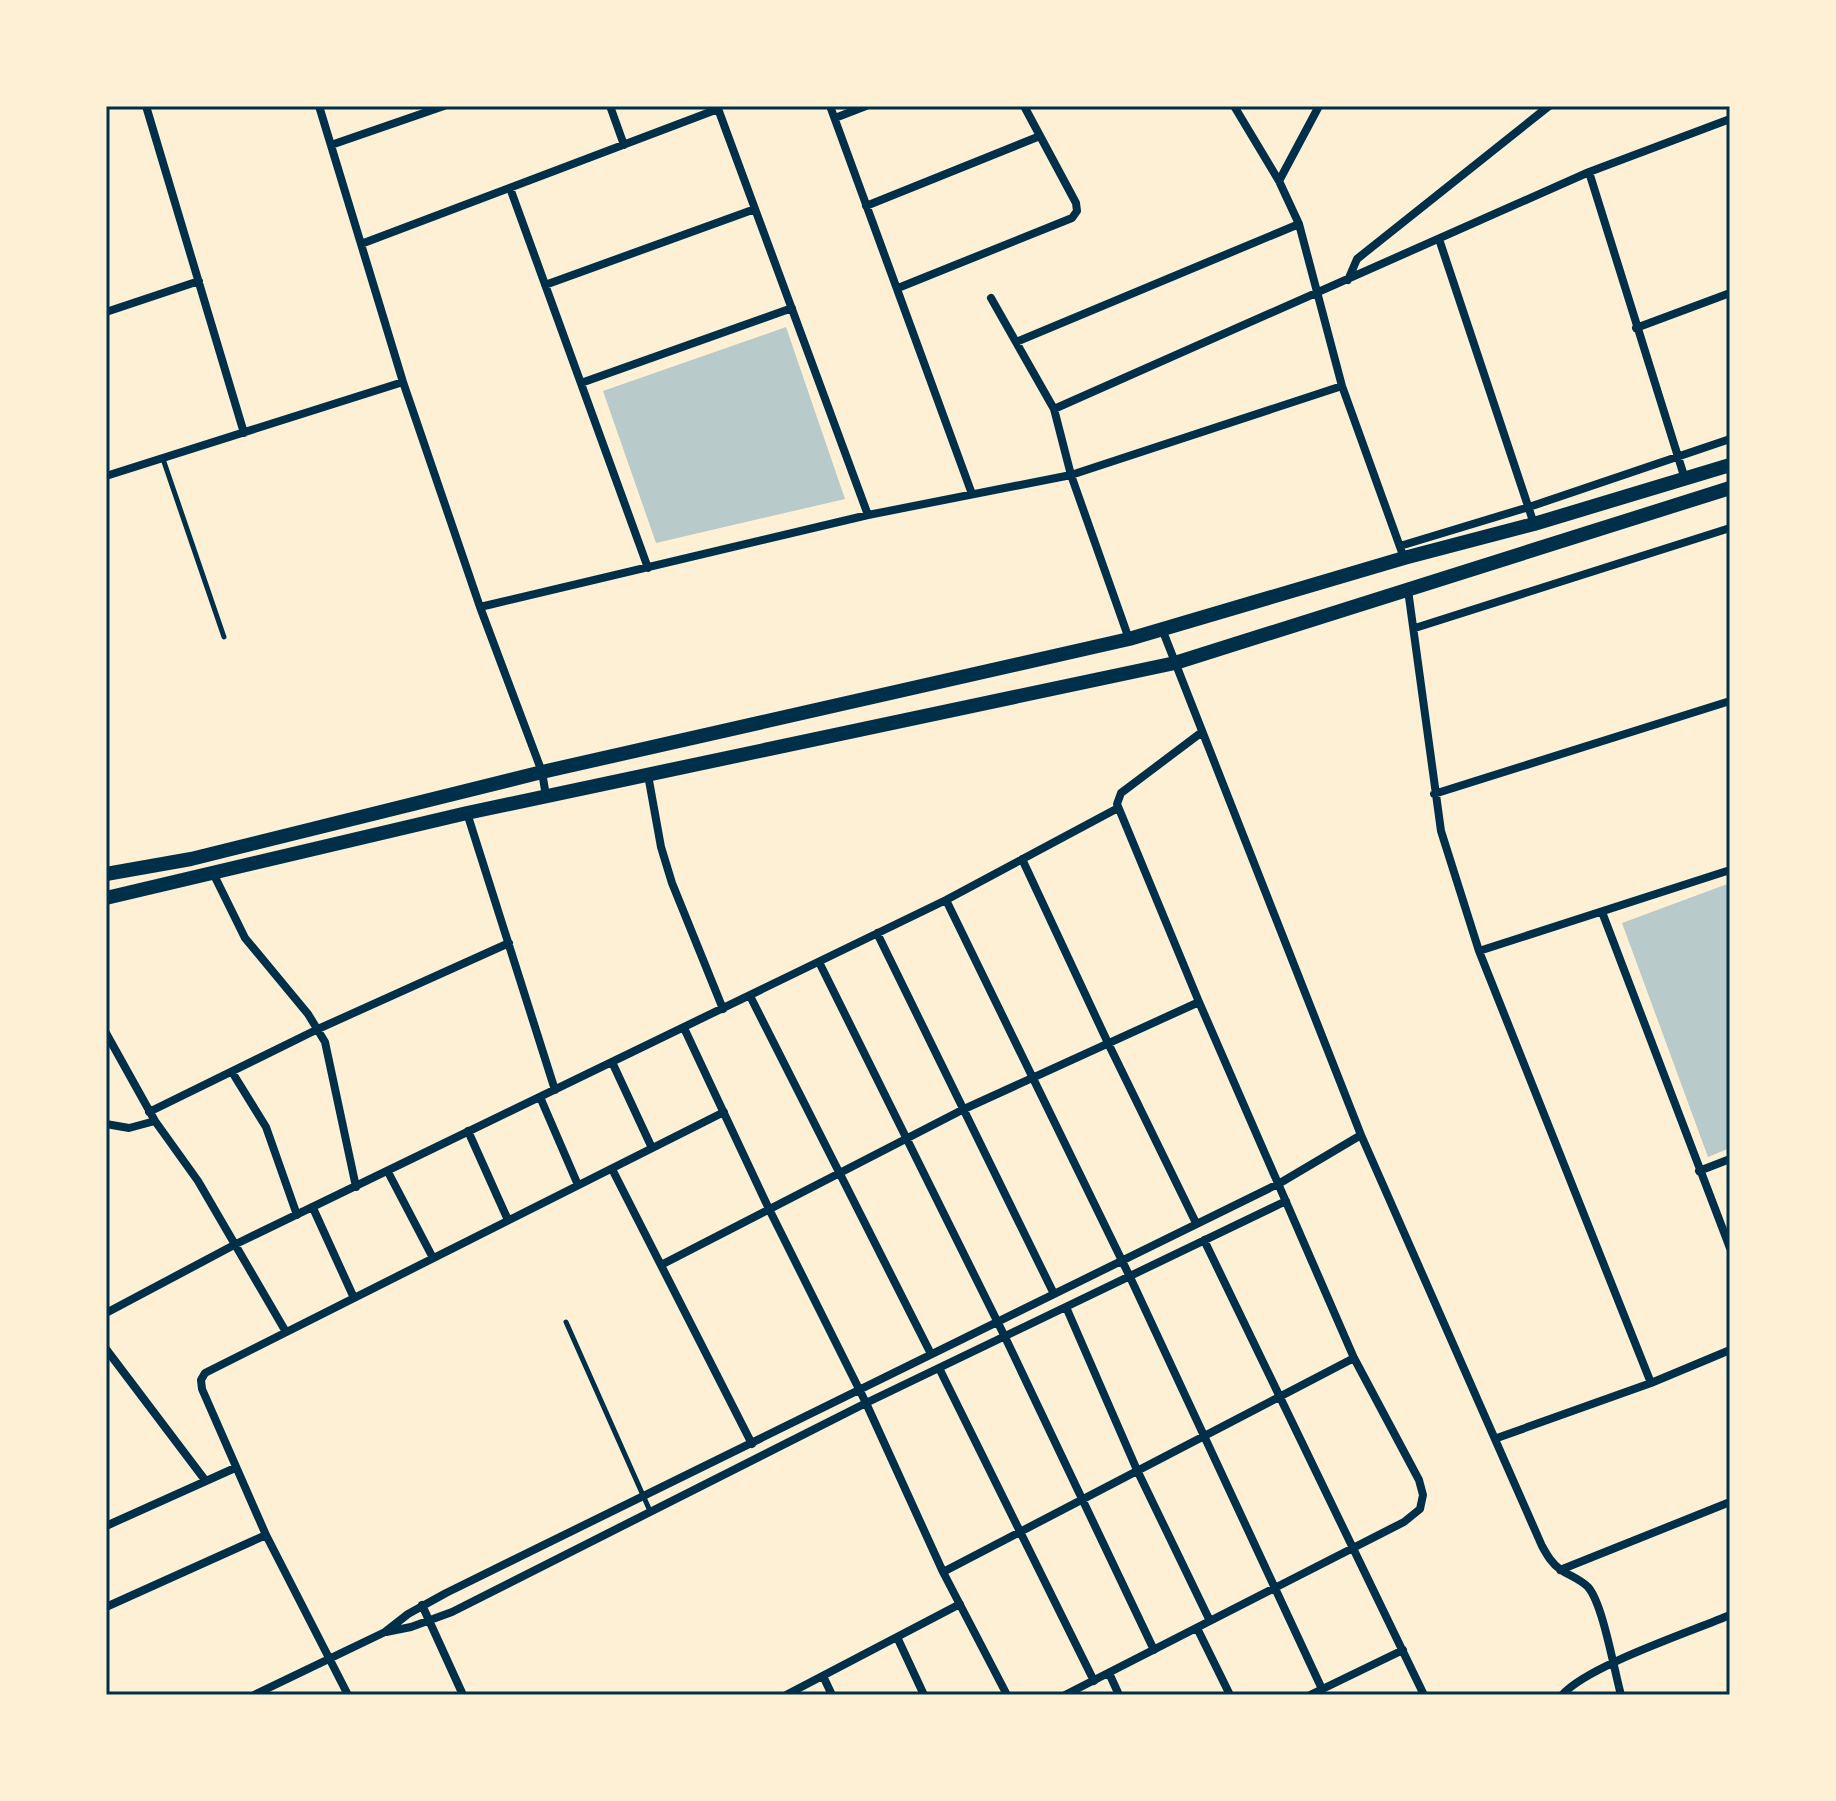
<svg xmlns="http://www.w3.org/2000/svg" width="1836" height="1801" font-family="Karla,sans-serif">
	<rect width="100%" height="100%" fill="#fdf0d5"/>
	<!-- green -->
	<path fill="#b9caca" d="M786,327L845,499L656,543L603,391Z
		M1730,883V1148L1708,1157L1622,923Z"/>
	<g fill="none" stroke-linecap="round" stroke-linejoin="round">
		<!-- service -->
		<path stroke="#003049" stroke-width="5" d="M163,459L224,637
			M566,1322L650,1511"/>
		<!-- minor -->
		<path stroke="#003049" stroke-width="8" d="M146,106L244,433
			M319,106L403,382L480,607L542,772L546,796
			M610,106L624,145
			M717,106L868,515
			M830,106L972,494
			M1234,106L1279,181L1299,224L1342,386L1404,558
			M835,118L866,106
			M331,145L444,106
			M1589,172L1685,479
			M1279,181L1319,106
			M510,188L648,568
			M866,206L1040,136
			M1439,239L1534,524
			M361,244L718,109
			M1348,280L1357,259L1549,106
			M545,285L755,209
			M898,288L1072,218L1077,211L1076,203L1024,106
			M991,298L1054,409L1071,475L1129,639
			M106,312L199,281
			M1636,328L1730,293
			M1016,342L1299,224
			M581,383L792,308
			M1054,409L1589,172L1730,119
			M106,476L403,382
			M1400,546L1529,507L1730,439
			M1408,590L1441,831L1479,951L1651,1383
			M480,607L868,515L1071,475L1342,386
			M1415,628L1730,528
			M1162,629L1361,1135L1542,1546C1547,1555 1552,1564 1561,1570C1570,1576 1580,1579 1588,1587C1603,1604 1614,1670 1621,1695
			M648,775L661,847L672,883L723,1009
			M1434,794L1730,701
			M467,813L555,1090
			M1022,859L1108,1043L1196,1223
			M213,873L245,938L308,1014L325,1042L356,1187
			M946,900L1130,1277L1322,1689
			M1602,912L1730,1248
			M877,933L1054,1294
			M1479,951L1730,870
			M819,962L1005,1337L1154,1650
			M750,996L931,1354
			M684,1028L769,1209L866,1403L943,1572L1007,1695
			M106,1033L155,1121L198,1181L286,1332
			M612,1062L652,1148
			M232,1072L266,1127L297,1215
			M540,1097L578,1185
			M149,1112L318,1029L509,943
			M106,1124L129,1128L155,1121
			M468,1131L508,1220
			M612,1169L752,1444
			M1699,1171L1730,1159
			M388,1172L433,1258
			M313,1208L354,1298
			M1204,1240L1424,1695
			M661,1265L962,1110L1199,1002
			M1066,1307L1137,1470L1210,1621
			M106,1313L236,1244L946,900L1118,808
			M106,1349L205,1480
			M939,1368L1094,1681
			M1497,1438L1651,1383L1730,1350
			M106,1526L235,1468
			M1560,1570L1730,1502
			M943,1572L1354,1358
			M422,1605L463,1695
			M106,1607L266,1535
			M1197,1628L1230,1695
			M386,1632L411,1627L452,1612L866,1403L1286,1201
			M897,1637L924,1695
			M1109,1673L1119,1695
			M823,1676L832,1695
			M254,1695L385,1632L408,1614L446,1593L1280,1183L1361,1135
			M348,1695L266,1535L202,1389L201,1380L205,1373L724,1112
			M786,1695L960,1604
			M1065,1695L1404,1522L1420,1509L1423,1495L1419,1480L1354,1358L1199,1002L1117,804L1121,793L1202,732
			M1310,1695L1403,1650
			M1562,1695C1587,1666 1690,1632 1730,1615"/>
		<!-- tertiary -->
		<path stroke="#003049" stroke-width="14" d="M106,874L191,859L542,772L1129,639L1404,558L1534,524L1730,465
			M106,898L467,813L1175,663L1730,488"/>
	</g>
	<!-- border -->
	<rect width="1836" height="1801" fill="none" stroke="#fdf0d5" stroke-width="216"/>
	<rect x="108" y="108" width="1620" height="1585" fill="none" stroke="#003049" stroke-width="3"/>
</svg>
